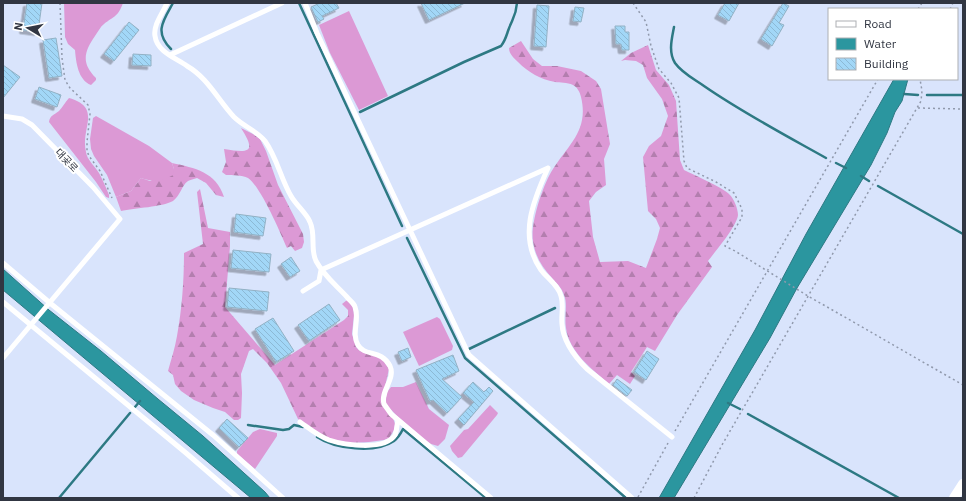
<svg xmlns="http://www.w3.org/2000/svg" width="966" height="501" font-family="'IBM Plex Sans','Noto Sans KR',sans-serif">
	<defs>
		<pattern id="forest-firs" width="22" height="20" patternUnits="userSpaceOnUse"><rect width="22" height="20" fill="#dc99d5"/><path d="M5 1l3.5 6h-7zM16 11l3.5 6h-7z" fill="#b37eae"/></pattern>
		<pattern id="building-back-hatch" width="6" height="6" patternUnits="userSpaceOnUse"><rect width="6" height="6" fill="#a2d7f7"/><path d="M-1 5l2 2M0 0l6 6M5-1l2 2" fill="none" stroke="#8cb9d5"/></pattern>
		<filter id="shadow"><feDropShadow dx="-3.5" dy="3.5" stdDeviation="0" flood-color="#0004"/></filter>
	</defs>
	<rect width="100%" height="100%" fill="#d9e4fc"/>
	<!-- forest -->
	<path fill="url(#forest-firs)" d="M521,41L533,59L542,66H557L581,71L596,81L601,89L610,144L604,159L606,185L596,192L589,201L593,237L600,262L628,261L646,268L657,239L660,228L656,219L648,211L643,157L649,146L661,136L668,116L662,99L647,78L643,65L636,61L625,60L621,61L631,53L648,45L656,70L669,85L676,101L680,160L684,170C694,175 724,188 730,195C734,199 738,209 738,215C737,226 715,252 708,261L712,267L677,315L655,351L647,347L631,372L635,376L630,384L617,375L609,384C592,369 569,352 566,328C564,317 568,304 564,295C562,288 556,283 552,278C542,267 535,256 533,241C530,224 543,184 553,169C569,144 589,130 581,97C580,92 577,87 573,85C567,82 560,83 555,82C540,79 529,73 518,62C514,58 509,54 509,48Z
		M241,128L253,134L260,139L266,151L278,185L303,234L304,242L302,248L295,251L291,246L287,248C280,232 261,187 248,178C242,175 232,175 226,175L222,172L226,162L224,149C249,153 257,153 241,128Z
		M172,163C195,168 216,172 224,197L216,195L206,183L197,178C194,179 190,180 188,181C181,186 181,195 173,201C162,207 135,208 121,211L116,197L131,191L141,178L150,181L174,169Z
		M200,189L208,228L230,232V246L225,307L275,365L344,320L348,316V310L342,304L347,300L353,307L354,315L352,334L356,347L360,351L382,358L389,369L384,391L395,424L394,430L389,438L384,440L369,442L350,443L330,440L315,433L298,419L281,383L267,363L253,349L249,351L241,374L242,393L241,418L238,420H234L225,412L213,408L194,400L181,391L175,384L173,375L168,371C171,360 175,348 177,336C182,308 184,281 184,253L203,244L197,192Z"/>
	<!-- garden -->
	<path fill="#dc99d5" d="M64,3H123C118,17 114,16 104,24C100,27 98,32 95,36C84,52 81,63 96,78V80L91,85C78,80 76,62 75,50L68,44L65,37Z
		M349,11L388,96L359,110L330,53L319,25Z
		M69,98C103,108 80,128 86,152C87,160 95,166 99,173C103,180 106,188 109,195V198L106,197L96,182L49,122C50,115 54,115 59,111C63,107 65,102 69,98Z
		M96,116L149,146L172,163L174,169L173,175C162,182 153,182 141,178L131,191L116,197L107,175L94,156L91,149L90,139L93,118Z
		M437,317L440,319L453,346L452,350L419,366L403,332Z
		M416,382L429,409L449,425L445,439L438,446L431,444L426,441L396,415L385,403L387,392L391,387H403Z
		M490,405L498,413L497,415L462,457L458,458L452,451L450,446L464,430L468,429Z
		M260,429L277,433V436L255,469L237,454V451L253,432Z"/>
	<!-- water -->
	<path fill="#2b969f" stroke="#2d7983" d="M894,79H908L902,101L895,112L887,133L871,165L797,288L770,338L674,498H659L755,330L806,234Z
		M3,269L49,310L101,351L158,399L203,436L265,492L270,498H251L3,290Z"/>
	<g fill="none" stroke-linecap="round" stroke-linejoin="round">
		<!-- stream -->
		<path stroke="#2d7983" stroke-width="2.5" d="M299,3L402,226
			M674,27C672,38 668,52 675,63C682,73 694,79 704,86C743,113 785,135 826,158
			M171,49C154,32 163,21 173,3
			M904,94L918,95
			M927,95H963
			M360,112L464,62L501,46C505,41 506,37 508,31C512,19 516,17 517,3
			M836,163L846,168
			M861,176L869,181
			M878,186L963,234
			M407,238L465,358L626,498
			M469,349L555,308
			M728,403L740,409
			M135,407L140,401
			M748,414L899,498
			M248,425L283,430L289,429L294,425L303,427
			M317,437C335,449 375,454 394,441C398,438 401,433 403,429L486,498
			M59,498L130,413"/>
	</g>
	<!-- building -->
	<path fill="url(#building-back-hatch)" stroke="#92b1c4" filter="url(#shadow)" d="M27,3H42L38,32L23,30Z
		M320,3H336L339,8L322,16L324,19L318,22L311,7Z
		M421,3H465L429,20Z
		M725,3H739L729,21L718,15Z
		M783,3L789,6L779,23L784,25L772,46L761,39Z
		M537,5L549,6L546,47L534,46Z
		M575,7L584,8L581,22L573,21Z
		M129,22L139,30L114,61L104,54Z
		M615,26H625V32H629V50H622L621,44H616Z
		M56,38L62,76L49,78L43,40Z
		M133,54L151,55V66L132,65Z
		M3,65L20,77L3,98Z
		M39,87L61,95L57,107L35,99Z
		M236,214L266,218L263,236L234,232Z
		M233,250L271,254L269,272L231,268Z
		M291,257L300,271L290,277L281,264Z
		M229,288L269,292L267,311L227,307Z
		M329,304L340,320L309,341L298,325Z
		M273,318L294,351L276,362L255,329Z
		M408,348L411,357L402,361L398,352Z
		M647,351L659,359L646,380L634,372Z
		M453,355L459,371L442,379L462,397L447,413L433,400L430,401L416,370Z
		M617,379L632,390L627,396L613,385Z
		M473,382L484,392L489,387L493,391L464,425L458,419L474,402L463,393Z
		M227,419L248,438L239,447L219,428Z"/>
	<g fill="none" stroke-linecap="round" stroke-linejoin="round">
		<!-- path -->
		<path stroke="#9099ac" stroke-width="1.5" stroke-dasharray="2 3" stroke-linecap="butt" d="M60,3L62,58L65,80L70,88L88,105L90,114L87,142V151L89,156L100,171L112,198
			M633,3L646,22L651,46L659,69L671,83L679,98L684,161L687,168L716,182L734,193L742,209V217L725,246L735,251L808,296L963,385
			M918,9L922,3
			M950,9L953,3
			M918,108L963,109
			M675,431L878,79
			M638,497L668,443
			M694,498L722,445L921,101L922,91L920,79"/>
		<!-- service -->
		<path stroke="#fff" stroke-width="5" d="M167,3C163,13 153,25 155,36C157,52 176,58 187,66C208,78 218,100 234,117C243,126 257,131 265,141C277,158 281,179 291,196C296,205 307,214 310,222C316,235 310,249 316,261C324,276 336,285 347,297C349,300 354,303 355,307C360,319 351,333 358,345C365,357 381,349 390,366C396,379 380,391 384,404C386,407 389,411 391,414L491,498
			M305,3L317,33L469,355L632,498
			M170,55L282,3
			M3,116L22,119L32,125L93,187L120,219L3,358
			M548,168C533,201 518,237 541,270C547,278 559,286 561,296C564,305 561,315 562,324C563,341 575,357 587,369L672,437
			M3,263L50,303L213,435L283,498
			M303,291L319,281L321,270L548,168
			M3,302L186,453L238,498
			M300,422C310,429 318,436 329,440C344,445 385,451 395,435C397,430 397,424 398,420"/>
		<!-- minor -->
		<path stroke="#fff" stroke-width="10" d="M954,498L963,484"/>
	</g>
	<g text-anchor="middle" stroke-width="4" stroke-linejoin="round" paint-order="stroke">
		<!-- street labels -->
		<g font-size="10" fill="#313642" stroke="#fff">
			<text transform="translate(67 160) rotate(46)" y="4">대곶로</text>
		</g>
	</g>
	<!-- border -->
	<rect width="966" height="501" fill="none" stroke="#313642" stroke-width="8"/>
	<!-- legend -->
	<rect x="828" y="8" width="130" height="72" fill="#ffffff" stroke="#adafb3"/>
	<rect x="836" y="21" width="20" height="6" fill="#ffffff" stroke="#adafb3"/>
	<text x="864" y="28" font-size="12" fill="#313642">Road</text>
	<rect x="836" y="38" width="20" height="12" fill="#2b969f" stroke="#adafb3"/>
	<text x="864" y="48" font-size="12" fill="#313642">Water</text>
	<rect x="836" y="58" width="20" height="12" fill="url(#building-back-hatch)" stroke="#adafb3"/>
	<text x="864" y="68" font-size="12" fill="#313642">Building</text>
	<!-- north arrow -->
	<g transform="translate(28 28) rotate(280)" stroke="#ffffff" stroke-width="3" paint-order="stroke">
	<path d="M0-3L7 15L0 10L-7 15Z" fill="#313642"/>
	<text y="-6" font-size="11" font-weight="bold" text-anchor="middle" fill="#313642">N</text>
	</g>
</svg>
